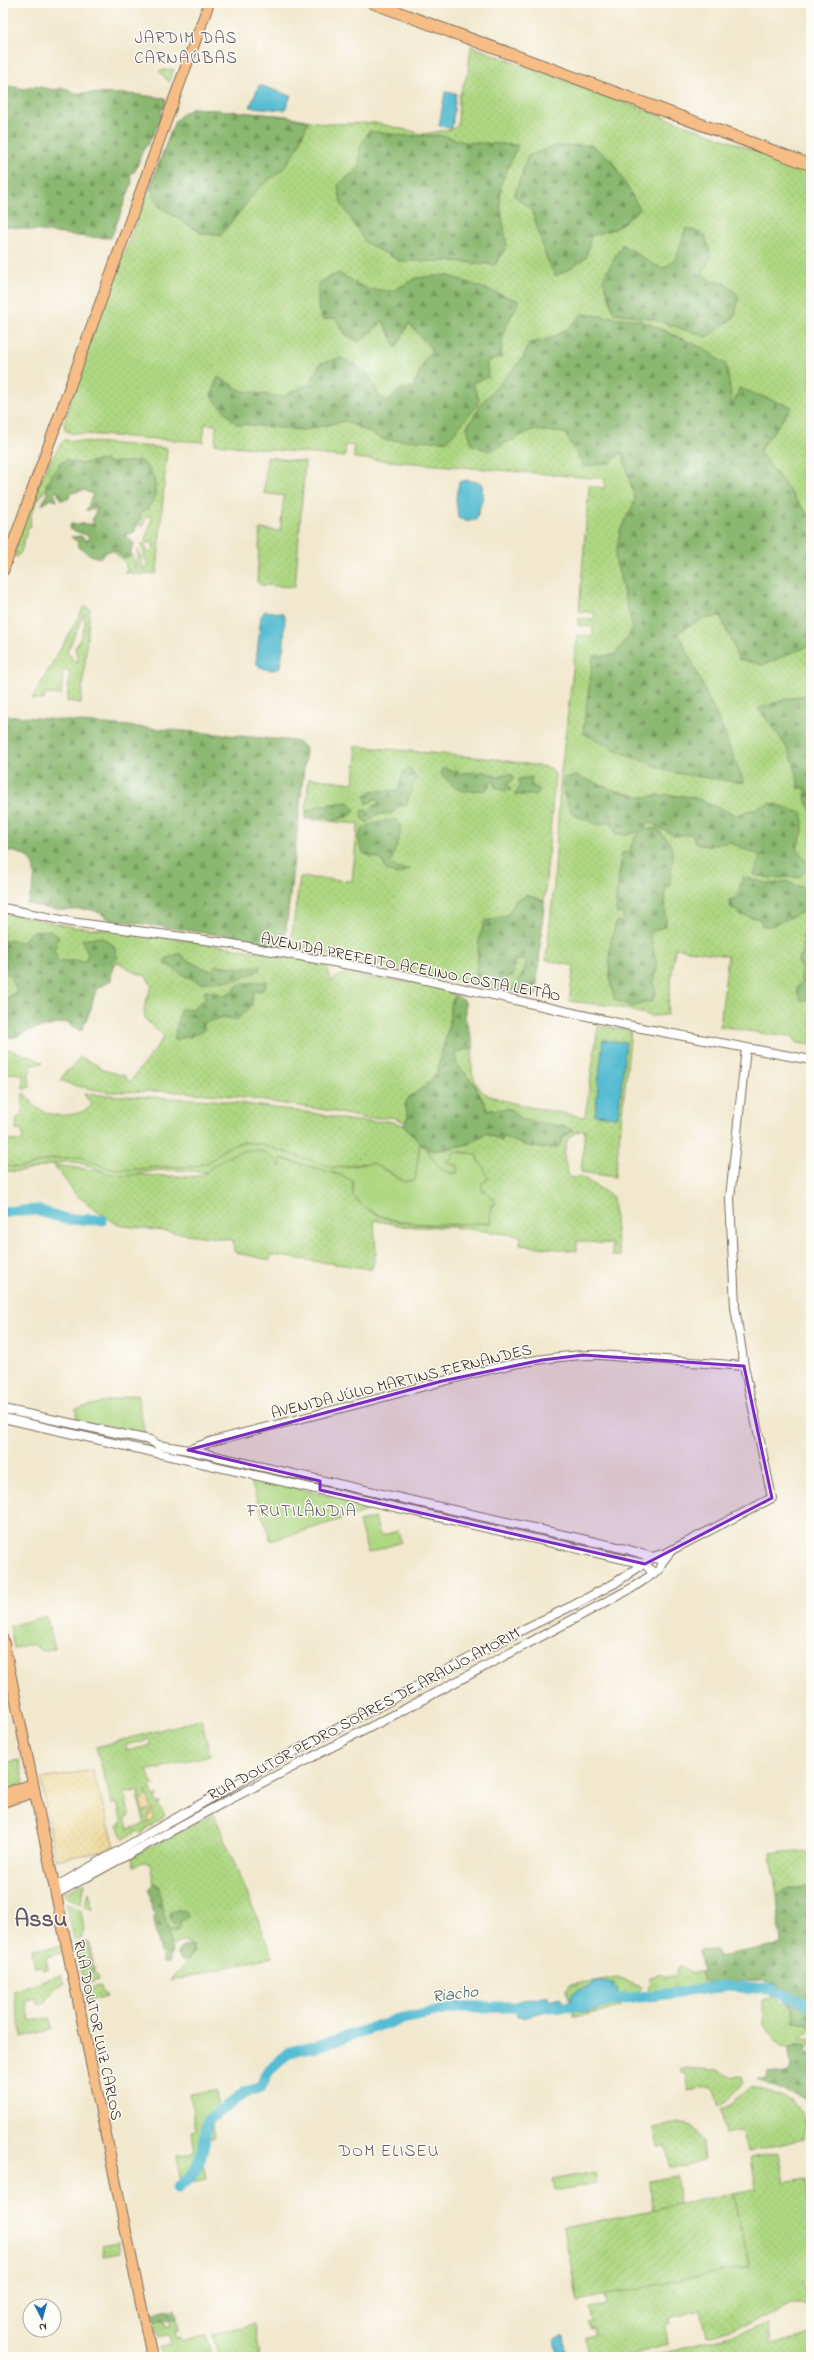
<svg xmlns="http://www.w3.org/2000/svg" width="814" height="2360" font-family="'Indie Flower',sans-serif">
	<defs>
		<pattern id="grass-dots" width="8" height="8" patternUnits="userSpaceOnUse"><rect width="8" height="8" fill="#aed782"/><path d="M2 2h.1M6 6h.1" fill="none" stroke="#97b970" stroke-width="1.8" stroke-linecap="round"/></pattern>
		<pattern id="forest-firs" width="22" height="20" patternUnits="userSpaceOnUse"><rect width="22" height="20" fill="#8ab870"/><path d="M5 1l3.5 6h-7zM16 11l3.5 6h-7z" fill="#72965b"/></pattern>
		<pattern id="wetland-marsh" width="20" height="14" patternUnits="userSpaceOnUse"><rect width="20" height="14" fill="#aed782"/><path d="M1 5h8M5 5V1M11 12h8M15 12V8" fill="none" stroke="#97b970"/></pattern>
		<pattern id="sand-dots" width="8" height="8" patternUnits="userSpaceOnUse"><rect width="8" height="8" fill="#eeda9e"/><path d="M2 2h.1M6 6h.1" fill="none" stroke="#cdbb88" stroke-width="1.8" stroke-linecap="round"/></pattern>
		<pattern id="garden-furrows" width="10" height="10" patternUnits="userSpaceOnUse"><rect width="10" height="10" fill="#aed782"/><path d="M-1 1l2-2M0 10L10 0M9 11l2-2" fill="none" stroke="#97b970"/></pattern>
	</defs>
	<rect width="100%" height="100%" fill="#fdfcf7"/>
	<filter id="ink" filterUnits="userSpaceOnUse"><feTurbulence type="fractalNoise" baseFrequency=".025" numOctaves="2"/><feDisplacementMap in="SourceGraphic" scale="8" xChannelSelector="R" yChannelSelector="G"/><feConvolveMatrix kernelMatrix="1 2 1 2 8 2 1 2 1" color-interpolation-filters="sRGB"/></filter>
	<filter id="wash" filterUnits="userSpaceOnUse"><feTurbulence type="fractalNoise" baseFrequency=".012" numOctaves="4" result="noise"/><feDisplacementMap in="SourceGraphic" scale="16" xChannelSelector="R" yChannelSelector="G"/><feGaussianBlur stdDeviation="0.9" result="paint"/><feColorMatrix in="noise" values="0 0 0 0 0 0 0 0 0 0 0 0 0 0 0 0 0 1.4 0 .05"/><feComposite in="paint" operator="in"/></filter>
	<g filter="url(#wash)">
		<rect width="100%" height="100%" fill="#f1e8ce"/>
		<!-- grass -->
		<path fill="url(#grass-dots)" stroke="#748050" fill-rule="evenodd" d="M471,46L811,171V752L798,788H806L811,805V1045L797,1043L792,1036L772,1035L720,1026L728,956L675,948L667,1015L652,1016L613,1006L569,1001L574,966L546,960L554,885L561,772L577,635L593,636V627L578,625V619H594L595,613L579,611L589,486L605,488V479L354,458V446L345,445V457L215,444L216,425L205,424L203,442L71,433L65,430L64,422L91,340L175,121L182,114L193,108L286,116L326,124L376,123L423,134L453,129L458,124L459,97L468,72Z
			M174,69L169,82L159,71Z
			M65,440L167,448L157,573L142,574L124,572L129,569L126,568V564L114,552L116,550L129,557L130,552L135,562L134,569L138,560V550L142,558L143,570L148,566L141,545L144,543L148,552H152L154,543H146C145,535 152,525 151,515L145,518L144,525H139L141,513C161,502 159,474 141,461L109,463L105,460L80,464L67,460L46,484L47,488C39,497 28,514 31,526L28,527L21,552L16,558C10,545 52,448 65,440Z
			M267,457L305,462L295,587L261,585L257,582L260,531V529L280,531L284,496L264,493Z
			M84,607L90,608L81,703L67,701L70,672L63,671L61,695L45,694L44,700L32,699ZM84,614C88,624 80,640 75,648L78,661H72V657L67,652Z
			M354,746L495,759L551,768L555,775L536,995L290,947L300,877L352,881L358,824L305,819L309,778L353,783L357,757Z
			M3,912L73,927L135,932L321,962L328,969L330,981L344,974L403,982L427,981L455,995L450,1007V1021L437,1073L426,1086L409,1097L405,1105L408,1117L405,1122L392,1117L367,1119L326,1110L224,1095L164,1091L108,1092L72,1085L61,1080L64,1073L72,1068L80,1057L97,1065L103,1070L125,1076L127,1081H131L164,1037C160,1030 151,1026 147,1021C140,1011 148,996 152,986L146,976L134,972L118,962L112,967L111,980L96,989L90,1011L81,1031L66,1022L30,1030L3,1040L6,1048C18,1054 32,1055 43,1063L32,1064L29,1074L30,1087L23,1089V1074L3,1073Z
			M598,1026L631,1030L615,1177L581,1172L585,1130C559,1133 562,1160 570,1178L582,1177L613,1197L617,1244L621,1256H612V1244L577,1241V1251L520,1245L521,1236L454,1227H408L374,1220L376,1253L372,1269L271,1255L270,1260L238,1253L234,1251L233,1240L118,1225L76,1195L54,1165C93,1170 131,1176 169,1176C178,1176 188,1177 197,1176C207,1174 211,1165 219,1160C238,1147 266,1144 281,1166L279,1158L341,1175L353,1181V1196C359,1201 365,1208 372,1212C406,1231 452,1223 490,1223L491,1205L496,1204L482,1190L478,1162L468,1152H454L452,1160L446,1161L458,1165L457,1173C440,1175 434,1161 426,1148C443,1155 471,1143 486,1133L501,1141L503,1135C519,1145 540,1151 558,1147L564,1137L541,1124L523,1120L510,1109L488,1110L474,1084L456,1063V1052L473,1048C471,1064 470,1079 482,1091C492,1102 567,1114 585,1117Z
			M23,1093C30,1097 30,1101 35,1106C49,1119 79,1118 92,1105L84,1094L215,1100L312,1113L348,1120L370,1122L388,1121L404,1125L420,1144L416,1177L415,1180L404,1182L387,1170L366,1163L334,1168L259,1144L242,1142L225,1149L208,1163L192,1167H159L130,1170L107,1168L81,1157L51,1159L22,1168L3,1166V1140L22,1141L23,1131L16,1130L17,1117H22Z
			M46,1616L55,1648L42,1651L32,1644L14,1648L10,1626Z
			M201,1719L210,1755L147,1771L153,1785L150,1788L154,1796H159L155,1798L157,1803L162,1802L158,1805L165,1816L140,1834L137,1831L124,1839L118,1825L122,1823L117,1803L112,1804L96,1747ZM149,1739L151,1745L127,1751L126,1745ZM138,1790L140,1797L138,1798L145,1824L128,1829L125,1817L130,1816L124,1794Z
			M19,1760L24,1784L3,1790V1763Z
			M214,1814L273,1956L170,1981L194,1953L193,1947L183,1940L172,1945L164,1939L150,1863L143,1862L134,1866L132,1857Z
			M800,1851L811,1855V1888C801,1886 783,1887 777,1896L771,1853Z
			M85,1883L81,1904L65,1896L64,1893Z
			M88,1892L93,1910L85,1906Z
			M66,1903L81,1911L84,1929L81,1939L74,1940Z
			M88,1942L91,1944L87,1946L91,1947L88,1949L92,1950L88,1952L92,1953L89,1955L93,1956L89,1958L93,1959L90,1960L94,1962L90,1963L94,1965L91,1966L95,1968L91,1970L95,1971L92,1973L97,1975L99,1980L84,1985L75,1944Z
			M60,1946L62,1953L46,1957L48,1969L43,1970L42,1967L35,1968L32,1949Z
			M60,1974L64,1984L55,1987L45,2003L38,2005L36,1998L26,2000L30,2021L49,2018L52,2029L22,2037L13,1991Z
			M101,1986L102,1992L107,1996L87,2001L85,1989Z
			M776,1996L781,2004L788,2002L793,2009L794,2022L811,2024V2030L799,2039L811,2038V2047C803,2043 797,2043 789,2049L780,2045L763,2025V2000Z
			M681,2068L720,2070L733,2077L741,2076L743,2083L726,2102L719,2106L714,2090L709,2087L689,2091L686,2074L681,2072Z
			M752,2087C781,2095 811,2102 804,2139L747,2152L742,2130L725,2134L721,2109L732,2104Z
			M677,2123L693,2126L702,2141L704,2159L687,2166L670,2167L666,2147H658L654,2128Z
			M778,2153L784,2183L806,2179L811,2219V2280L803,2282L807,2304H791L760,2320L707,2336L701,2310L668,2318L669,2323L665,2325L668,2345L625,2357H590L585,2336L595,2334L594,2328L590,2329L589,2323L593,2322L590,2308L607,2305L605,2295L749,2266L734,2193L755,2189L750,2158Z
			M677,2176L679,2204L652,2210L650,2181Z
			M118,2242L120,2253L104,2256L102,2245Z
			M177,2318L179,2330L174,2331L176,2338L181,2337L182,2342L207,2335L211,2357H160L159,2346L171,2344L169,2335L158,2337L154,2322L164,2320L166,2327L171,2325L170,2319Z
			M254,2324L259,2357H218L213,2334Z
			M767,2325L771,2344L811,2335V2357H650Z"/>
		<!-- forest -->
		<path fill="url(#forest-firs)" stroke="#627147" d="M3,85L25,89L35,86L54,90L63,88L76,93L130,94L165,98L166,103L164,109H160L163,115L148,144L143,150L135,171L130,174L132,183L111,238L86,237L3,226Z
			M193,108L286,116L308,122L297,149L284,168L259,188L220,236L201,233L160,207L154,200L151,186L175,121L182,114Z
			M369,131L406,136L441,135L464,142L518,145L501,184L500,205L507,245L495,265L451,261H400L366,243L341,203L338,185L359,168L360,147Z
			M591,145L611,159L640,209L617,228L591,236L586,258L568,270L555,276L545,254L532,210L514,196L528,156L554,146Z
			M686,228L705,235L711,256L702,274L711,281L725,283L739,296L735,316L707,337L653,319L614,313L603,279L622,244L654,265L664,268L676,259Z
			M338,273L367,289L393,291L416,278L447,275L519,301L503,333L501,358L487,361L488,377L472,383L479,399L477,406L447,441L385,440L345,421L304,430L236,424L211,396L218,377L242,391L282,397L309,384L321,363L342,358L368,373L379,395L388,402L402,389L413,388L424,361L432,350L409,323L396,348L383,321L360,342L346,335L335,318L323,320L318,309V283Z
			M582,314L640,320L703,348L726,364L733,407L739,388L792,407L759,451L811,519V645L763,665L738,659L734,646L720,616L703,619L678,632L721,725L744,783L674,773L617,751L583,733L593,656L615,655L633,629L615,558L620,531L635,500L622,452L611,462L584,467L565,433L532,430L490,451L472,445L467,427L482,403L523,358L529,343C550,341 569,331 582,314Z
			M67,460L80,464L105,460L109,463L141,461C159,474 161,502 141,513L135,531L126,536L134,543L129,557L123,558L116,550L108,551L100,558C93,557 85,552 79,547L78,542L71,537L81,536L87,541L89,536L69,529L71,524H94L92,520L97,508L86,511L93,494L83,490L71,493L68,499L61,500L56,490L54,493L57,501L50,499L42,505L47,493L46,484L51,479L52,473L58,469L59,463Z
			M811,685V811L805,797L806,788H798C798,755 777,733 758,709L785,699L806,695Z
			M3,715L296,741L305,747L306,751L284,948L226,936L109,919C89,904 84,911 62,910C51,910 38,906 27,904C39,877 40,851 3,851Z
			M410,768L417,780L413,785L406,806H398L393,813L376,815L368,823L361,818L362,811L370,809L380,802L377,798L367,804L365,796L371,791L398,790L403,772Z
			M443,768L462,773L485,772L496,776V778L503,774L513,775V780L507,783L511,790L504,791L495,787L494,779L486,790C458,791 461,795 441,774Z
			M577,776L617,791L642,797L667,795L693,797L736,815L772,803L803,813V832L797,848L811,867L799,877L771,878L754,875L760,856L729,842L708,846L696,844L692,834L675,836L649,822L643,830L657,828L670,843L673,855L670,884L665,892L666,926L651,932C650,950 664,968 652,981L656,992L652,1002H643L633,1007L615,1000C607,974 607,946 617,921L625,923L622,913L617,914L616,899L622,853L630,852L634,838L641,831L627,835L616,834L611,821L598,825L572,814L564,795V778Z
			M532,777L531,785L540,790L535,795H515L520,785L518,779Z
			M349,802L355,809L351,815L333,821L328,817H309L306,812L320,805Z
			M398,820C405,834 394,848 391,862L398,869H410L397,875L386,870L381,859L364,854C348,825 375,821 398,820Z
			M743,877L771,884L787,881L796,886L811,887V912L810,904L801,913L770,926H762L760,919L740,915L737,910L731,908L729,900L736,898Z
			M527,895L544,901L536,995L512,990L525,970L526,960H515L513,976L507,977L506,989L475,983L479,939L485,921L508,915L515,901Z
			M50,930L59,937L54,950L58,961H85L88,954L82,940L101,937L113,945L118,957L113,963L111,980L96,989L90,1011L81,1031L66,1022L30,1030L13,1038L4,1033L3,1000L17,991L12,979L4,971L5,940L22,942L31,932Z
			M811,934V983L801,982V965L798,964V960L803,952L802,944H805L802,935Z
			M180,953L186,960L211,971L217,965L239,968L260,965V970L241,979L201,983L181,974L164,962L167,958Z
			M267,981L263,990L254,992L251,1006L237,1020L223,1017L204,1023V1030L195,1035L174,1040L180,1009H191L205,999V991L218,992L222,996L232,993L239,984Z
			M803,982L811,985V1001H802L798,994L797,987Z
			M455,995L465,1001V1017L473,1044V1048L456,1052V1063L474,1084L488,1110L510,1109L523,1120L566,1127L574,1130L564,1137L558,1147C540,1151 519,1145 503,1136L502,1141L486,1133L470,1144L434,1151L420,1144L404,1125L408,1117L405,1105L409,1097L426,1086L437,1073L450,1021V1007Z
			M155,1883L159,1886L162,1908L167,1925H169L168,1930L180,1928L178,1931L169,1934L172,1953L168,1963H163V1956L165,1954L161,1953L154,1920L155,1914L152,1911L150,1894L148,1889Z
			M804,1887L811,1888V2002L779,1986L759,1980L709,1983L703,1981L700,1972H703L699,1951L717,1950L720,1956L781,1944L777,1896C784,1886 793,1890 804,1887Z
			M177,1909L187,1913L188,1917L180,1920V1925L176,1926L170,1918L169,1913Z
			M192,1946L193,1951L189,1960L182,1961L177,1954C180,1947 185,1945 192,1946Z
			M788,2002L811,2012V2024L794,2022L793,2009Z
			M804,2044L808,2046L805,2050L811,2056V2114L810,2102L758,2080H766L767,2072L787,2074L791,2069L789,2049L795,2045Z
			M175,2309L177,2318L154,2322L153,2313Z"/>
		<!-- wetland -->
		<path fill="url(#wetland-marsh)" stroke="#748050" d="M679,1967L691,1973L700,1972L703,1981V1992L651,2001L648,1991L650,1978L660,1973L665,1976H675Z
			M617,1977C626,1979 632,1985 641,1987L638,1993L627,1996L619,2007L586,2015L574,2016L567,1991L570,1985Z"/>
		<!-- sand -->
		<path fill="url(#sand-dots)" stroke="#94825e" d="M92,1770L115,1846L105,1851L55,1860L41,1779Z
			M146,1790C150,1799 150,1811 155,1818L147,1824L150,1811L148,1809L143,1812L140,1800L147,1796Z"/>
		<!-- park -->
		<path fill="#aed782" stroke="#748050" d="M242,1142L259,1144L334,1168L373,1163L404,1182L415,1180L420,1144C434,1154 437,1176 457,1173L458,1165L449,1164L446,1161L452,1160V1155L454,1152L477,1154L478,1162L482,1164L488,1179L482,1183V1190L487,1192L496,1203L491,1205L490,1223C449,1223 382,1233 353,1196V1181L341,1175L280,1158L281,1168C264,1136 226,1153 207,1172C192,1171 175,1169 161,1170C148,1171 134,1176 122,1176C104,1176 90,1162 72,1162C48,1161 27,1176 3,1170V1166L22,1168L51,1159L81,1157L107,1168L130,1170L159,1167H192L208,1163L225,1149Z
			M137,1394L145,1435L77,1421L76,1409Z
			M252,1479H254L380,1507L271,1541L251,1482Z
			M375,1518L380,1536L398,1531L401,1542L368,1553L359,1522Z
			M216,2091L219,2119L212,2120L215,2137L199,2142L206,2179L181,2184L177,2155L195,2152L192,2132L196,2131L190,2094Z
			M595,2172L597,2183L554,2191L552,2180Z"/>
		<!-- garden -->
		<path fill="url(#garden-furrows)" stroke="#748050" d="M734,2193L749,2266L578,2301L563,2228Z"/>
		<!-- water -->
		<path fill="#54bcd2" stroke="#487378" d="M259,85L291,96L285,110L250,107Z
			M445,92L456,93L452,128L439,126Z
			M467,480L482,483L483,497L476,520L466,521L458,518L456,498L459,482Z
			M265,611L282,613L285,616L284,643L280,668C272,672 261,669 256,663L261,616Z
			M603,1040L626,1042L618,1117L595,1115Z
			M601,1981L614,1983L613,1987L618,1989V1994L614,1999L603,2005V2007C592,2010 586,2016 575,2009L570,1996L577,1990L592,1986V1982Z
			M539,1997H548L550,2001L560,1997L562,1999L563,2007L523,2017L517,2016L514,2004L517,2001Z
			M564,2336L566,2352L558,2354L555,2340Z"/>
		<g fill="none" stroke-linecap="round" stroke-linejoin="round">
			<!-- river -->
			<path stroke="#54bcd2" stroke-width="11" d="M3,1212L37,1210L66,1219L102,1220
				M549,2007L577,2005L727,1986L770,1989L811,2006
				M178,2188C202,2173 204,2146 208,2120L244,2093L261,2087L268,2072L289,2052L325,2044L389,2022L458,2007H529"/>
		</g>
	</g>
	<g filter="url(#ink)">
		<g fill="none" stroke-linecap="round" stroke-linejoin="round">
			<defs>
				<path id="minor" d="M3,908L71,922L227,943L394,973L636,1027L811,1060
					M3,1409L150,1440L158,1445L188,1450L626,1549L658,1559
					M3,1418L645,1564L654,1574
					M188,1450L213,1441C277,1424 342,1409 406,1391C468,1375 535,1354 599,1355L744,1366
					M55,1887L271,1764L526,1628L574,1605L615,1583L655,1556L666,1553L772,1498L744,1366L735,1307L730,1198L746,1048
					M56,1894L219,1805L388,1718L632,1588L659,1570L662,1562L671,1551"/>
				<path id="major" d="M3,571L209,3
					M3,1639L152,2357
					M3,1794L33,1784
					M3,1802L35,1792"/>
				<path id="highway" d="M373,3L811,165"/>
			</defs>
			<!-- minor casing -->
			<use href="#minor" stroke="#7b6c5c" stroke-width="10"/>
			<!-- major casing -->
			<use href="#major" stroke="#7b6c5c" stroke-width="12"/>
			<!-- highway casing -->
			<use href="#highway" stroke="#7b6c5c" stroke-width="13"/>
			<!-- minor -->
			<use href="#minor" stroke="#fff" stroke-width="8"/>
			<!-- major -->
			<use href="#major" stroke="#f6be86" stroke-width="10"/>
			<!-- highway -->
			<use href="#highway" stroke="#f6be86" stroke-width="11"/>
		</g>
	</g>
	<!-- marked area -->
	<path fill="#7b2cbf" fill-opacity="0.2" stroke="#7b2cbf" stroke-width="3" stroke-linejoin="round" d="M583,1355L744,1366L772,1498L645,1564L320,1490V1481L188,1450L442,1381L542,1360Z"/>
	<g text-anchor="middle" stroke-width="3" stroke-linejoin="round" paint-order="stroke">
		<!-- street labels -->
		<g font-size="16" fill="#3b2a1e" stroke="#fdfcf7">
			<text transform="translate(411 966) rotate(11)" y="6">AVENIDA PREFEITO ACELINO COSTA LEITÃO</text>
			<text transform="translate(401 1380) rotate(-14)" y="6">AVENIDA JÚLIO MARTINS FERNANDES</text>
			<text transform="translate(363 1713) rotate(-28)" y="6">RUA DOUTOR PEDRO SOARES DE ARAUJO AMORIM</text>
			<text transform="translate(99 2030) rotate(78)" y="6">RUA DOUTOR LUIZ CARLOS</text>
		</g>
		<!-- neighbourhood labels -->
		<g font-size="17" letter-spacing="1" fill="#695862" stroke="#fdfcf7">
			<text x="186" y="43">JARDIM DAS<tspan x="186" dy="20">CARNAÚBAS</tspan></text>
			<text x="302" y="1516">FRUTILÂNDIA</text>
			<text x="389" y="2156">DOM ELISEU</text>
		</g>
		<!-- water labels -->
		<g font-size="17" font-style="italic" fill="#445d5d" stroke="#fdfcf7">
			<text transform="translate(455 1993) rotate(-7)" y="6">Riacho</text>
		</g>
		<!-- town labels -->
		<g font-size="24" font-weight="bold" fill="#695862" stroke="#fdfcf7">
			<text x="41" y="1926">Assu</text>
		</g>
	</g>
	<!-- margin -->
	<rect width="814" height="2360" fill="none" stroke="#fdfcf7" stroke-width="16"/>
	<!-- north arrow -->
	<g transform="translate(42 2318) rotate(174)"><circle r="19" fill="#fdfcf7" stroke="#afa8a0"/>
	<path d="M0-3L7 15L0 10L-7 15Z" fill="#1f6fb2"/>
	<text y="-6" font-size="11" font-weight="bold" text-anchor="middle" fill="#3b2a1e">N</text>
	</g>
</svg>
